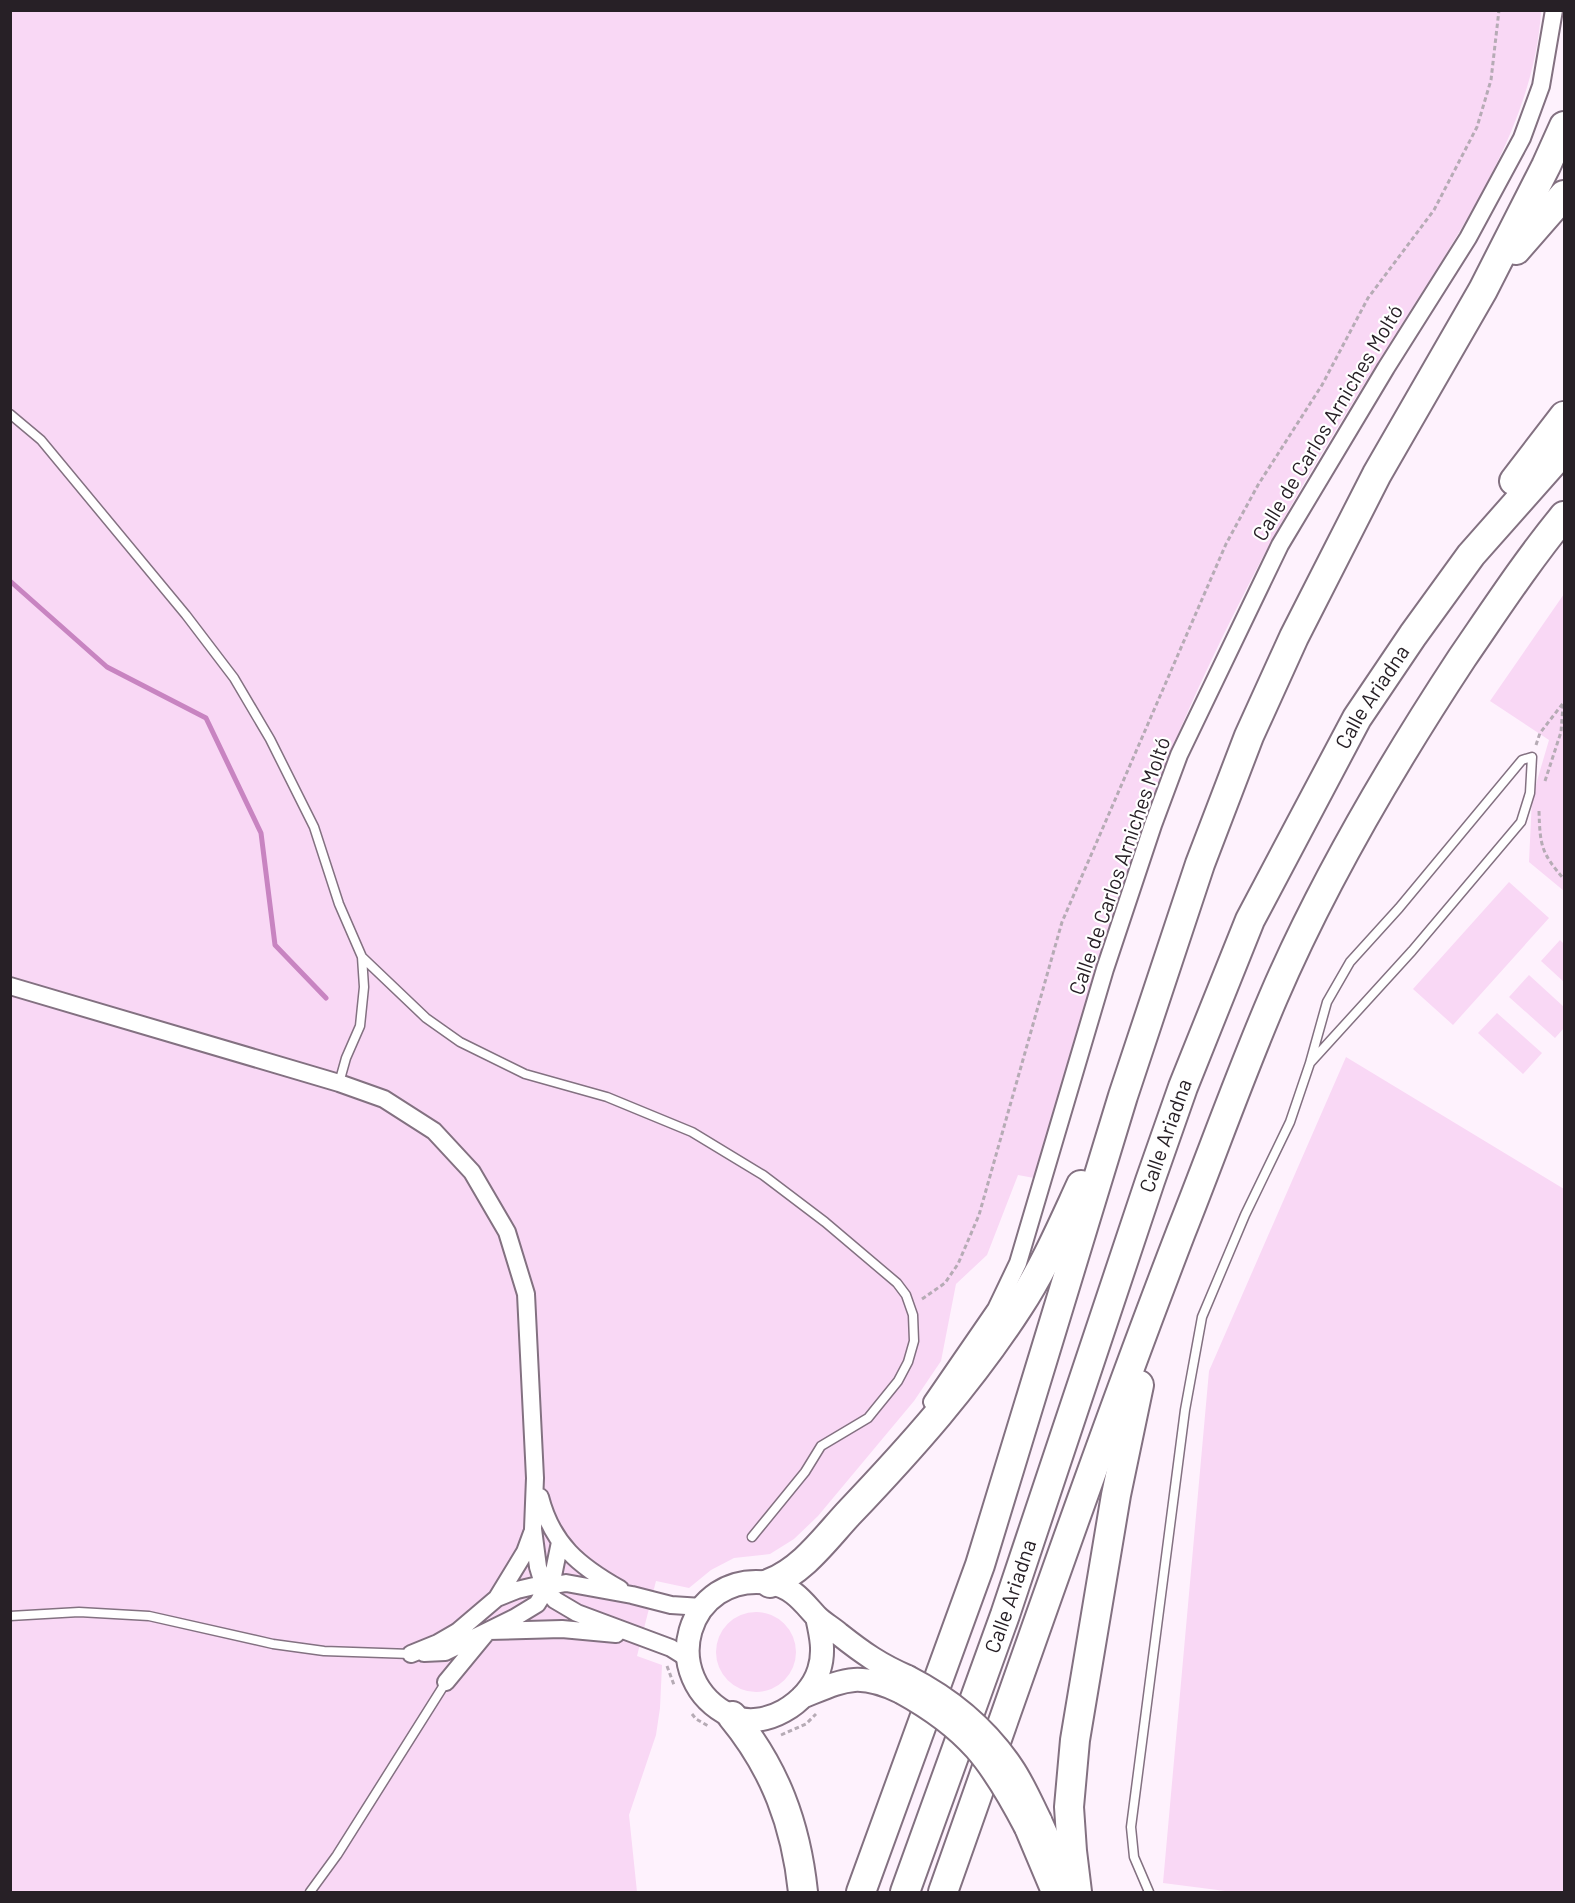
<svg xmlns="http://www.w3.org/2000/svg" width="1575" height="1903" font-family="Barlow,sans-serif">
	<rect width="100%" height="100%" fill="#fef2fd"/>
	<!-- green -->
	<path fill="#f9d8f5" d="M11,11H1541C1534,132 1450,246 1388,346C1340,423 1292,499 1251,580C1227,627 1203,676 1182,725C1158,780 1139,837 1120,894C1089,988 1061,1083 1034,1178L1018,1175L987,1255L956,1284L941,1361L914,1401L818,1516L794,1539L770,1554L734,1558L711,1570L689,1588L656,1581L637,1656L662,1665L660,1708L656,1735L629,1815L637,1892H11Z
		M1564,594V891L1529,862L1532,798L1549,740L1490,701Z
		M1509,882L1549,918L1453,1025L1413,989Z
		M1560,940L1564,944V982L1541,961Z
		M1529,975L1564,1007V1028L1555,1038L1509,997Z
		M1497,1013L1542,1053L1523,1074L1478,1033Z
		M1346,1057L1564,1189V1892H1233L1163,1883L1209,1371Z
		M716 1652a40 40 0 1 1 80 0a40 40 0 1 1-80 0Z"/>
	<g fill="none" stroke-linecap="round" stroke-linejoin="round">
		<!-- stream -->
		<path stroke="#c884c1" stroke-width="5" d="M10,581L107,667L206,718L261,833L275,945L326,998"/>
		<defs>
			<path id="lane" d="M10,414L41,440L186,615L234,678L270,739L314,827L339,904L362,957L426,1018L460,1042L525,1074L607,1097L692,1132L763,1175L825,1222L897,1283L906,1295L913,1315L914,1341L908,1362L898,1381L868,1418L821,1446L805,1472L752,1537
				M1532,757L1530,793L1521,822L1412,951L1310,1063L1327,1002L1350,962L1399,908L1522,760Z
				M339,1083L346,1058L360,1026L364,987L362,957
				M10,1616L79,1612L149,1616L273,1644L324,1651L411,1654
				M310,1892L337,1855L446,1682
				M1149,1892L1134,1857L1131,1827L1185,1410L1202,1317L1245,1215L1290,1122L1310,1063"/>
			<path id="street" d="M10,986L339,1083L384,1099L434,1131L472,1172L507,1232L526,1294L535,1478L533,1529L538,1567L544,1587L555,1600L577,1613L671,1648L687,1658
				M932,1402L996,1309L1018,1263L1105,969L1153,825L1179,755L1280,545L1386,368L1468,238L1522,138L1541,86L1554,10
				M540,1497C552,1544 579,1566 620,1589
				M497,1598L525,1552L532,1533
				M424,1653L445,1652L514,1618L537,1604L542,1596L544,1587L553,1576L560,1542
				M411,1654L438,1643L457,1632L497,1598L517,1590L534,1586L544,1587L566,1583L632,1595L671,1605L702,1607
				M446,1682L488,1631L562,1629L616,1634"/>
			<path id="secondary" d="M817,1617C821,1635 825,1652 819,1670C809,1703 764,1731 731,1716C655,1679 686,1570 770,1583C793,1587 803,1602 817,1617C823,1623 832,1628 839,1634C863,1653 880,1665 908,1677
				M802,1697C844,1680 857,1671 901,1692
				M1040,1820L1072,1891
				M1026,1828L1053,1892"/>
			<g id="highway">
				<path d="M1516,250L1564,195"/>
				<path d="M1514,481L1564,416"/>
				<path d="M770,1583C802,1571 825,1539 848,1514C910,1449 970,1382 1019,1306C1044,1268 1062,1226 1081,1185"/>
				<path d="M732,1716C775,1768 796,1825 803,1892"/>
				<path d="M861,1892L980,1565L1123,1096L1200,864L1249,736L1294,637L1377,474L1483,290L1546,166L1564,126"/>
				<path id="s1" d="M905,1892L1005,1615L1150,1181L1183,1087L1250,920L1357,718L1413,635L1471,555L1564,450"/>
				<path d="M943,1892C1021,1672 1097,1450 1181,1232C1212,1154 1240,1075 1273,998C1324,879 1391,766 1462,658C1495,610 1527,561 1564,516"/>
				<path d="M1077,1892L1072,1851L1069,1807L1075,1740L1116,1495L1139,1385"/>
			</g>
		</defs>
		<!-- lane casing -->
		<use href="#lane" stroke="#837181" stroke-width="11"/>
		<!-- street casing -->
		<use href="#street" stroke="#837181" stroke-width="20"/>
		<!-- secondary casing -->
		<use href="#secondary" stroke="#837181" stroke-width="26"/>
		<!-- highway casing -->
		<use href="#highway" stroke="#837181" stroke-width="32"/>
		<!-- path -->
		<path stroke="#b6abb5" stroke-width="3" stroke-dasharray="4.5 3" stroke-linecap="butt" d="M1536,745L1540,733L1564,702
			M1545,781L1561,732L1563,705
			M1539,811C1540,845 1541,853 1564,879
			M922,1299L945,1283L958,1264L979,1215L1062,922L1226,544L1258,485L1322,385L1368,298L1434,210L1477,127L1491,80L1499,10
			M667,1666L674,1685
			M692,1714L696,1719L710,1727
			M781,1735L806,1724L816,1714"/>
		<!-- lane -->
		<use href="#lane" stroke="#fff" stroke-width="8"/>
		<!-- street -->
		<use href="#street" stroke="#fff" stroke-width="16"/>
		<!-- secondary -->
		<use href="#secondary" stroke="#fff" stroke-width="22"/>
		<!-- highway -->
		<use href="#highway" stroke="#fff" stroke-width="28"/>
		<defs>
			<path id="secondary-bridge" d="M908,1677C949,1698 986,1728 1012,1767C1023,1783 1031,1802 1040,1820
				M901,1692C968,1729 991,1761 1026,1828"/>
		</defs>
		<!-- secondary-bridge casing -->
		<use href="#secondary-bridge" stroke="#837181" stroke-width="26" stroke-linecap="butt"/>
		<!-- secondary-bridge -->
		<use href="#secondary-bridge" stroke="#fff" stroke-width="22"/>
	</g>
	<g text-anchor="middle" stroke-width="4.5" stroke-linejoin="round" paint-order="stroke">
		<!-- street labels -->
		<g font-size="21" fill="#272026" stroke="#fff">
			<text transform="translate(1328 423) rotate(-59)" y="7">Calle de Carlos Arniches Moltó</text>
			<text dy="7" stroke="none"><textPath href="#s1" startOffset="1286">Calle Ariadna</textPath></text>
			<text transform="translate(1120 866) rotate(-71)" y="7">Calle de Carlos Arniches Moltó</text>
			<text dy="7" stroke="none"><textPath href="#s1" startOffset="800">Calle Ariadna</textPath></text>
			<text dy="7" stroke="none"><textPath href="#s1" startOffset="314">Calle Ariadna</textPath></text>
		</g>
	</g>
	<!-- border -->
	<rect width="1575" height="1903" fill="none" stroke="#272026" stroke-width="24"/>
</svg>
